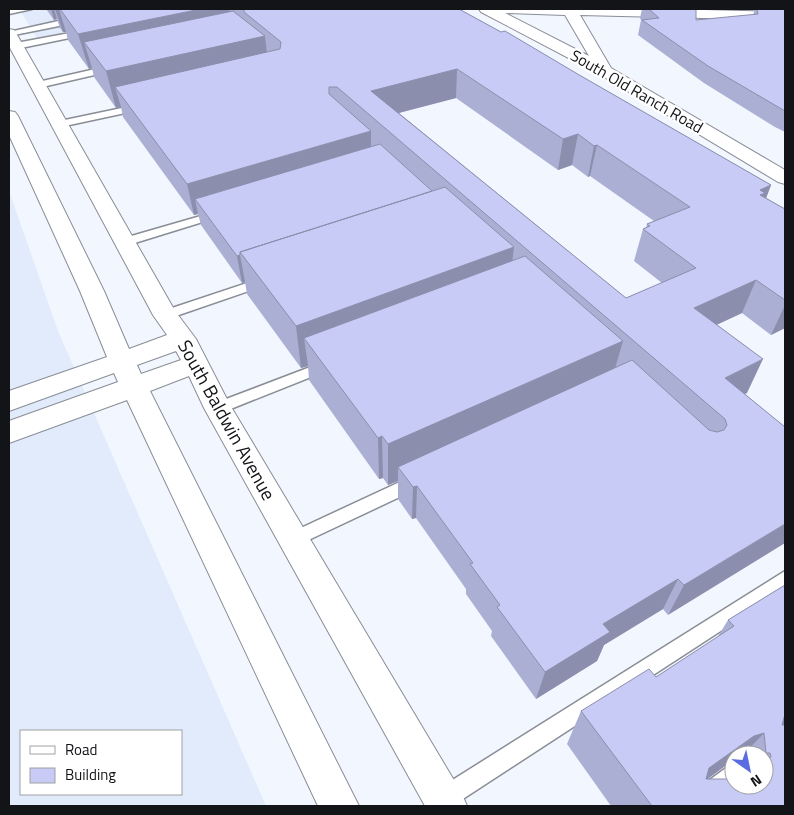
<svg xmlns="http://www.w3.org/2000/svg" width="794" height="815" font-family="'Titillium Web',sans-serif">
	<rect width="100%" height="100%" fill="#f2f6fe"/>
	<!-- built -->
	<path fill="#e2ebfb" fill-rule="evenodd" d="M19,9H125L134,18L37,38Z
		M9,191L58,331L266,806H9ZM21,731H181V794H21Z"/>
	<g fill="none" stroke-linecap="round" stroke-linejoin="round">
		<defs>
			<path id="lane" d="M32,9L9,14V10Z
				M66,9H74L80,13L79,22L9,36V32L72,18L73,16Z
				M86,30L90,32L89,34L16,49L12,46L16,43Z
				M113,65L116,66V70L38,88L33,85L38,82Z
				M141,104L144,105V109L60,127L55,124L60,121Z
				M218,211L222,212L224,214L222,216L125,246L119,242L121,239Z
				M265,277L271,281L269,284L170,318H160L158,315L160,312Z
				M326,361L331,363L333,366L331,369L223,412L218,413L213,412L210,408L213,404Z
				M417,474L423,476L425,481L423,486L300,544L294,546L288,544L285,539L288,534Z
				M785,571V589L452,806H435L432,799L435,791Z
				M734,765V785H740L711,806H682L685,798L726,768Z"/>
			<path id="street" d="M479,9H664L785,12V20L580,15L611,68L785,170V184L778,182L599,74L481,12ZM505,13L565,15L589,56Z"/>
			<path id="secondary" d="M9,29L14,30L16,33L175,311L196,339L230,405L461,792L467,806H425L204,408L189,376L150,391L359,806H318L127,400L9,443V421L118,382L114,373L9,411V391L107,357L80,291L9,135V111L15,112L18,116L104,291L129,349L167,335L153,315L9,46ZM176,351L181,360L141,374L137,365Z"/>
		</defs>
		<!-- lane casing -->
		<use href="#lane" stroke="#898d95" stroke-width="3"/>
		<!-- street casing -->
		<use href="#street" stroke="#898d95" stroke-width="2"/>
		<!-- secondary casing -->
		<use href="#secondary" stroke="#898d95" stroke-width="2"/>
		<!-- lane -->
		<use href="#lane" fill="#fff" fill-rule="evenodd"/>
		<!-- street -->
		<use href="#street" fill="#fff" fill-rule="evenodd"/>
		<!-- secondary -->
		<use href="#secondary" fill="#fff" fill-rule="evenodd"/>
	</g>
	<!-- wall -->
	<path fill="#abafd3" fill-rule="evenodd" d="M46,9H459L581,76L771,185L766,198L785,209V328L771,335L742,313L716,325L747,393L744,394L785,427L668,615L663,609L604,645L597,661L536,699L491,636L492,631L466,594V589L416,518L412,519L398,499V481L388,485L383,478L379,479L309,380L308,366L301,368L247,294L245,282L242,283L201,225L198,214L194,215L123,117L121,107L116,108L94,77L92,68L89,69L68,40L66,32H63L60,28L57,19L54,20ZM456,98L558,170L572,165L588,177L590,176L654,221L647,224L646,228L643,229L634,261L662,283L626,298L399,113Z
		M642,9H696V20L753,15L755,9H750H785V132L775,127L704,83L638,35L641,20L640,18Z
		M785,585V806H611L567,744L581,711L656,677L717,638L728,620ZM734,755H764V785L708,779L725,766Z"/>
	<!-- shaded-wall -->
	<path fill="#8b8eac" d="M51,9H54L57,19L54,20Z
		M55,9H59L66,32H63Z
		M201,9H229L233,35L84,42L92,68L89,69L78,34Z
		M265,36L269,72L115,87L121,107L116,108L106,71Z
		M457,69L456,98L375,119L371,91Z
		M371,131V162L195,199L198,214L194,215L187,184Z
		M578,134L572,165L558,170L563,139Z
		M597,145L590,176L588,177L594,146Z
		M771,185L759,217L760,190Z
		M514,247L509,288L304,338L308,366L301,368L296,326Z
		M240,255L245,282L242,283L237,256Z
		M756,280L742,313L682,341L694,308Z
		M785,305V328L771,335Z
		M623,341L611,382L398,467V481L388,485V444Z
		M763,359L747,393L713,409L725,378Z
		M382,436L383,478L379,479L378,438Z
		M417,486L416,518L412,519L413,487Z
		M785,524V543L668,615L684,585Z
		M678,579L663,609L604,645L597,661L536,699L545,672L603,624Z
		M785,714V727L765,740Z
		M764,733L743,755H734V764L725,766L684,796L709,768L754,736Z"/>
	<!-- building -->
	<path fill="#c7cbf5" stroke="#8b8eac" fill-rule="evenodd" d="M60,9H201L78,34Z
		M244,9H459L501,32L505,31L581,76L771,185L760,190L765,193L760,195L785,209V300L756,280L694,308L763,359L725,378L785,427V524L684,585L678,579L603,624L610,632L545,672L497,607L500,605L470,564L473,563L417,486L413,487L398,467L632,360L709,430L717,432L724,430L727,425L725,419L337,87H329V94L371,131L187,184L115,87L280,49L281,42L244,12ZM457,69L563,139L578,134L594,146L597,145L690,207L647,224L650,226L643,229L696,268L626,298L371,91Z
		M649,9H696V20L758,14L757,9H785V111L708,66L642,20L659,18Z
		M233,11L265,36L106,71L84,42Z
		M380,144L432,191L240,252V255L237,256L195,199Z
		M445,187L514,247L296,326L240,252Z
		M525,256L623,341L388,444L382,436L378,438L304,338Z
		M785,585V714L782,725H785V806H652L581,711L649,669L656,677L734,626L728,620ZM764,733L766,753H770L771,757L764,762V785H734V779H706L709,768L754,736Z"/>
	<g text-anchor="middle" stroke-width="4.5" stroke-linejoin="round" paint-order="stroke">
		<!-- far-street labels -->
		<g font-size="16" fill="#121417" stroke="#fff">
			<text transform="translate(637 91) rotate(30)" y="6">South Old Ranch Road</text>
		</g>
		<!-- street labels -->
		<g font-size="19" fill="#121417" stroke="#fff">
			<text transform="translate(227 420) rotate(61)" y="7">South Baldwin Avenue</text>
		</g>
	</g>
	<!-- border -->
	<rect width="794" height="815" fill="none" stroke="#121417" stroke-width="20"/>
	<!-- legend -->
	<rect x="20" y="730" width="162" height="65" fill="#ffffff" stroke="#a0a1a2"/>
	<rect x="30" y="746" width="25" height="8" fill="#ffffff" stroke="#a0a1a2"/>
	<text x="65" y="755" font-size="15" fill="#121417">Road</text>
	<rect x="30" y="768" width="25" height="15" fill="#c7cbf5" stroke="#a0a1a2"/>
	<text x="65" y="780" font-size="15" fill="#121417">Building</text>
	<!-- north arrow -->
	<g transform="translate(749 770) rotate(147)"><circle r="24" fill="#ffffff" stroke="#a0a1a2"/>
	<path d="M0-4L9 19L0 12L-9 19Z" fill="#5b6ce3"/>
	<text y="-8" font-size="14" font-weight="bold" text-anchor="middle" fill="#121417">N</text>
	</g>
</svg>
